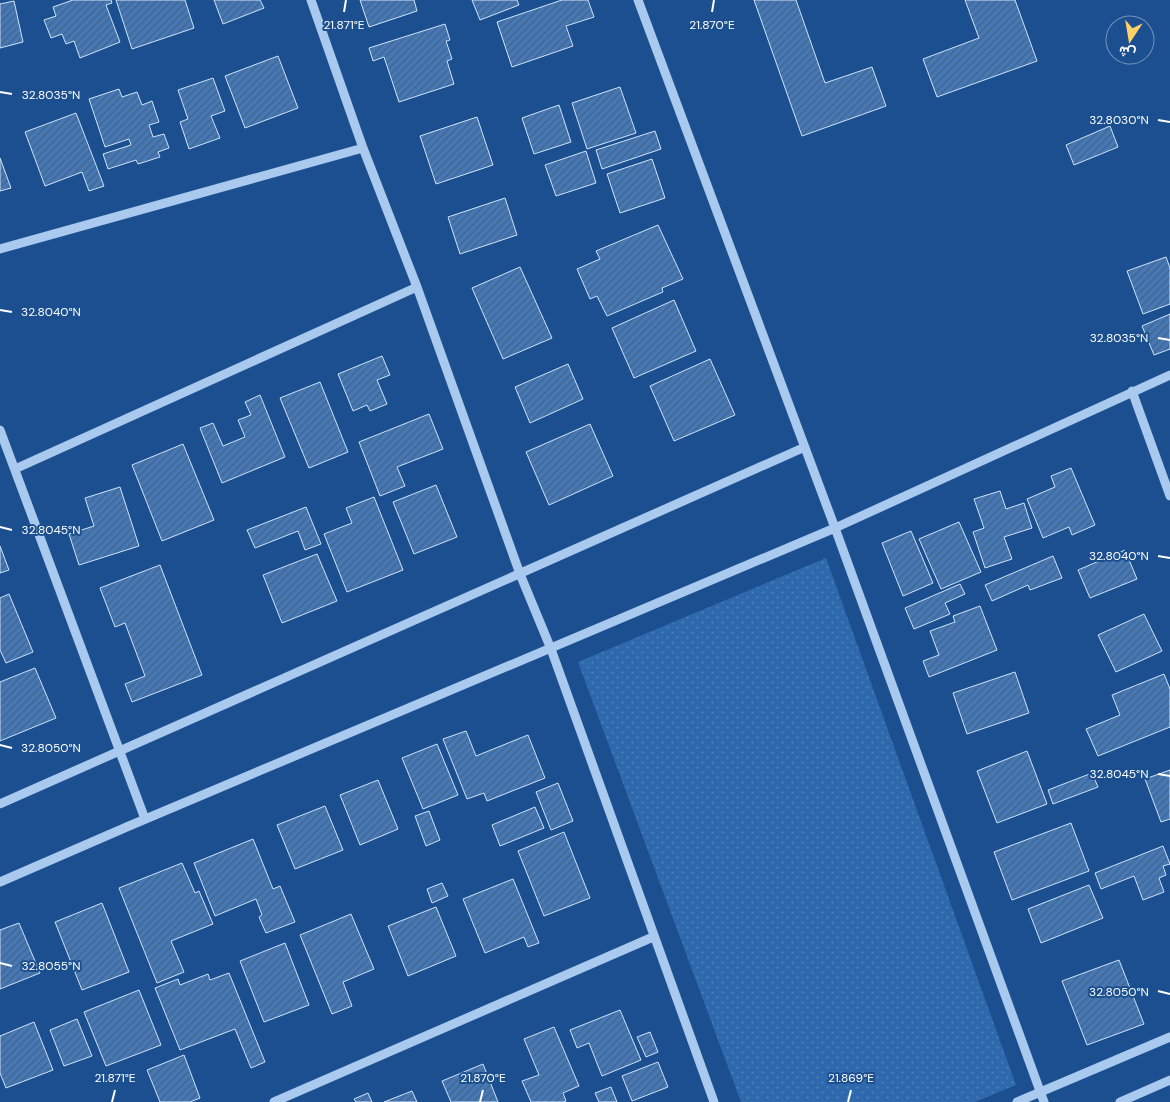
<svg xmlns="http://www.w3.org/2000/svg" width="1170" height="1102" font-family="'DM Sans',Vazirmatn,sans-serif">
	<defs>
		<pattern id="grass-dots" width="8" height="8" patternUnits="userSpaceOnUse" patternTransform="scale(1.25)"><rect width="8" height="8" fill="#2e69ad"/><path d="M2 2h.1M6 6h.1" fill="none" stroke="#4d80b9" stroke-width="1.8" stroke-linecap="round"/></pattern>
		<pattern id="building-hatch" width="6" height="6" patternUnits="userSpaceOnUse" patternTransform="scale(1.25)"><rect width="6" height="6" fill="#4478b7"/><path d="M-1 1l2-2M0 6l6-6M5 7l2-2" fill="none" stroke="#486282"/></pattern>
	</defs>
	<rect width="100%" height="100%" fill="#1b4f8f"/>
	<!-- grass -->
	<path fill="url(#grass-dots)" d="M826,558L1016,1085L975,1102H741L578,662Z"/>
	<!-- building -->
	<path fill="url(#building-hatch)" stroke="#cfe3fa" d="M73,0H111L112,3L106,5L120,42L80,58L74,41L66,44L62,34L51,38L44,20L56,16L53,7Z
		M116,0H185L194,28L132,49Z
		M214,0H260L264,8L223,24Z
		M360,0H414L417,11L369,27Z
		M472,0H517L519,5L480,20Z
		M562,0H588L594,17L566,26L573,46L512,67L497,22Z
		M754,0H796L825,83L872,67L886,106L802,136Z
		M965,0H1015L1037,61L937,97L923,59L979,38Z
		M14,1L23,42L0,48V4Z
		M445,24L450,40L446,41L452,59L447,61L454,84L399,102L384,57L373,61L369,48Z
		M278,56L298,108L245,128L225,76Z
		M213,78L225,111L211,116L220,138L189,149L180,122L188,119L178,90Z
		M620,87L636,133L587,149L572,103Z
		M119,89L122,97L137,92L142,105L152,101L159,122L149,125L153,137L164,134L169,148L158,152L160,157L138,164L136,160L108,169L103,154L131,145L129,139L105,147L89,99Z
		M559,105L571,142L534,154L522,118Z
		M76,113L104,186L89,191L82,172L45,186L25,132Z
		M477,117L493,165L436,184L420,136Z
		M1110,126L1118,147L1074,165L1066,145Z
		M655,131L661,149L602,169L596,150Z
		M586,151L596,183L556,196L545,165Z
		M0,158L11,188L0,191Z
		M652,159L665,198L620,213L607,174Z
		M505,198L517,235L460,254L448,217Z
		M658,225L683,279L662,288L663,292L607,316L597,296L590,299L577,269L600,259L596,251Z
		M1166,257L1170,268V304L1143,314L1127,271Z
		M520,267L552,338L503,359L472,288Z
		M674,300L696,351L634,378L612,328Z
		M1170,314V349L1154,355L1142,326Z
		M382,356L390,375L377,380L387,404L370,411L367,405L353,411L338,374Z
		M710,359L735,415L674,441L650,386Z
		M568,364L583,399L530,423L515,387Z
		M320,382L348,452L309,468L280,398Z
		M260,395L285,457L222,483L200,428L213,423L223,446L245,437L238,420L251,415L245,402Z
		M429,414L443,449L397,467L405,486L380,496L359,442Z
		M590,424L613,476L549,505L526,452Z
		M183,444L214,520L162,541L132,465Z
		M1071,468L1095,525L1072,535L1069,527L1043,538L1027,499L1055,487L1051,476Z
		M436,485L457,537L414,554L393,502Z
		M120,487L139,546L79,565L69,534L94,526L85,498Z
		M1000,491L1006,509L1024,503L1032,528L1004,537L1012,559L985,568L973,532L984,528L974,499Z
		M374,497L403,570L347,592L324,534L352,523L346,508Z
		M306,507L321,544L305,550L298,531L255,548L247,530Z
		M959,522L981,572L941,589L919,539Z
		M911,531L933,583L903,596L882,543Z
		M0,546L9,570L0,573Z
		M1125,550L1137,579L1090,598L1078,570Z
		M317,554L337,601L282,623L263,575Z
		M1053,556L1062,578L1030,590L1028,585L992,601L985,585Z
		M160,565L202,675L132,702L125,684L145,676L125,623L115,627L100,588Z
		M960,584L965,594L945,603L950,614L914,629L905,608Z
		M9,594L33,652L6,663L0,650V598Z
		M980,606L997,650L929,677L923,661L939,655L930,631L955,622L953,616Z
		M1144,614L1162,651L1116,672L1098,635Z
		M35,668L56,718L0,741V682Z
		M1015,672L1029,713L967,734L953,693Z
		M1164,674L1170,689V727L1098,756L1086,729L1120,715L1112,695Z
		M466,731L476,756L528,735L545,778L487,801L484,793L467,799L443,739Z
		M437,744L458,795L423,809L402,758Z
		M1027,751L1047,804L997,823L977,771Z
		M1170,770V819L1161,822L1145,779Z
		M1092,773L1098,787L1053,804L1048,790Z
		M378,780L398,829L360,845L340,795Z
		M558,783L573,821L551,830L536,792Z
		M325,806L343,850L295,869L277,825Z
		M535,807L544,828L500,846L492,825Z
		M429,811L440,840L426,846L415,816Z
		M1071,823L1089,871L1012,900L994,852Z
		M564,832L590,898L544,916L518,851Z
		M253,839L273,889L280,886L295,922L266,933L259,917L262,915L256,899L215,916L194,863Z
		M1163,846L1170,864L1163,866L1166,875L1159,878L1164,892L1143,900L1134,876L1101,889L1095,873Z
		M182,863L195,893L199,891L213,924L171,941L184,972L157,983L119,888Z
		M513,879L539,943L528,947L524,937L485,953L463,899Z
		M442,883L448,896L432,903L427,889Z
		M1089,885L1103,918L1041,943L1028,909Z
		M102,903L129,972L82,990L55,922Z
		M436,907L456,956L408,976L388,926Z
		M351,914L374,969L343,982L352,1006L332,1014L300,935Z
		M19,923L40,973L0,989V930Z
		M285,943L309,1005L264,1022L240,961Z
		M1119,960L1144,1024L1087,1045L1062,981Z
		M229,973L265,1062L251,1068L235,1029L180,1050L155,988L178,979L180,985L208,974L210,980Z
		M139,990L161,1045L106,1066L84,1012Z
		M620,1010L641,1060L602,1076L589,1043L577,1048L570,1030Z
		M77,1019L92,1056L64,1066L50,1030Z
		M34,1022L53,1070L6,1088L0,1073V1036Z
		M554,1027L579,1086L563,1093L566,1101L563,1102H531L522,1081L539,1075L524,1039Z
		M650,1032L658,1052L646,1057L637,1037Z
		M184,1055L200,1098L190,1102H160L147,1070Z
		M658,1062L668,1087L632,1101L622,1076Z
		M483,1064L498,1102H451L442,1081Z
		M611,1087L617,1102H599L595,1093Z
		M412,1091L417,1102H384Z
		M368,1093L372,1102H356L354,1099Z"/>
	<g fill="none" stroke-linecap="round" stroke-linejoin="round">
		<!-- minor -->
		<path stroke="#a9c9ee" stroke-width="9" d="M311,0L363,148L417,287L520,574L551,649L714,1102
			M638,0L835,528L1044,1102
			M0,249L363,148
			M1132,391L1170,496
			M0,430L145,819
			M15,469L417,287
			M0,804L805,447
			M0,882L129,826L835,528L1170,375
			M274,1102L653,937
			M1017,1102L1170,1037
			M1120,1102L1170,1080"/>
	</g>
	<!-- ticks -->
	<path fill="none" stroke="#fff" stroke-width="2" d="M344,12L346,0M712,12L714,0M0,92L12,94M1158,120L1170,122M0,310L12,312M1158,338L1170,340M0,527L12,530M1158,556L1170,558M0,745L12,748M1158,774L1170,776M0,963L12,966M1158,991L1170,994M112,1102L115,1090M480,1102L483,1090M848,1102L851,1090"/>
	<g font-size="12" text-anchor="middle" fill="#fff" stroke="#1b4f8f" stroke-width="4" stroke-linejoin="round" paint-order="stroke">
		<text x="344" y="29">21.871°E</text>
		<text x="712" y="29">21.870°E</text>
		<text x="51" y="99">32.8035°N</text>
		<text x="1119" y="124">32.8030°N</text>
		<text x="51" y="316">32.8040°N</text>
		<text x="1119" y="342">32.8035°N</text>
		<text x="51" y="534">32.8045°N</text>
		<text x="1119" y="560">32.8040°N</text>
		<text x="51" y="752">32.8050°N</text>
		<text x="1119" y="778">32.8045°N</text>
		<text x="51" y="970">32.8055°N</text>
		<text x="1119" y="996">32.8050°N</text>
		<text x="115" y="1082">21.871°E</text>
		<text x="483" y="1082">21.870°E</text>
		<text x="851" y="1082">21.869°E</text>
	</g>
	<!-- north arrow -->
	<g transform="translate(1130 40) rotate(192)"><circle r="24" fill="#1b4f8f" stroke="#7695bc"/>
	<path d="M0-4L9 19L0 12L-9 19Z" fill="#ffd166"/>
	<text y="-8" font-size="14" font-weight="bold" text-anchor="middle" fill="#ffffff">ش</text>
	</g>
</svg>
